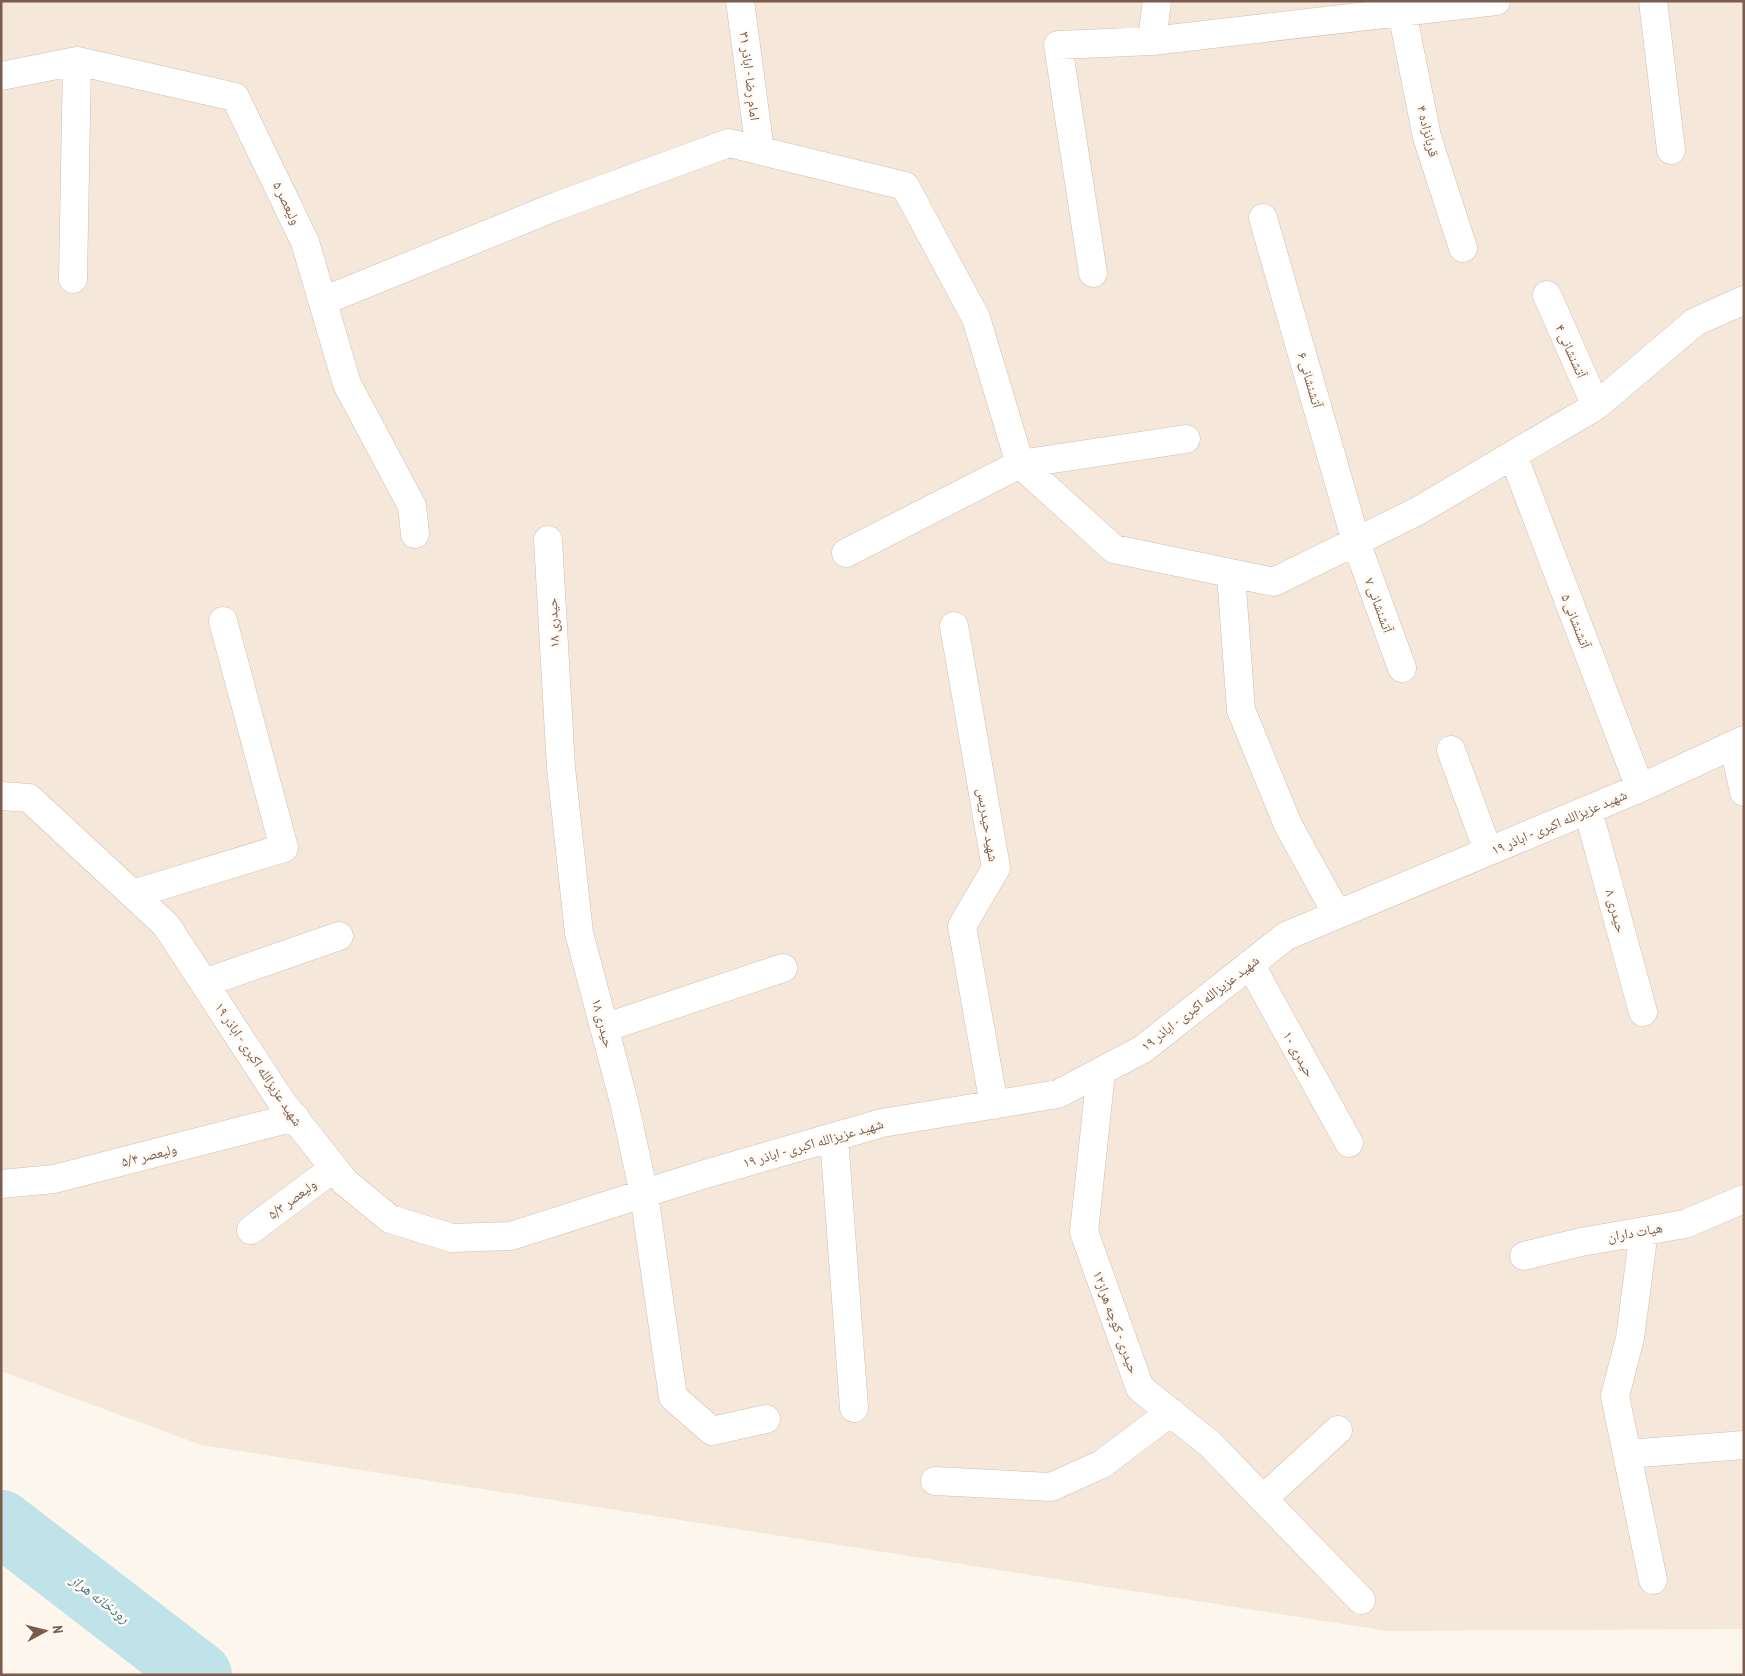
<svg xmlns="http://www.w3.org/2000/svg" width="1745" height="1676" font-family="'PT Sans Narrow','Noto Naskh Arabic',sans-serif">
	<rect width="100%" height="100%" fill="#fdf6ec"/>
	<!-- residential -->
	<path fill="#f5e8da" d="M1,1H1744V1629L1388,1631L201,1445L1,1371Z"/>
	<g fill="none" stroke-linecap="round" stroke-linejoin="round">
		<!-- river -->
		<path stroke="#bfe3e8" stroke-width="66" d="M1,1523L199,1675"/>
		<defs>
			<path id="street" d="M740,1L760,151
				M1653,1L1671,150
				M1402,12L1427,137L1463,248
				M1152,41L1157,1
				M1,76L77,61L235,97L305,242L347,384L412,506L415,534
				M1263,218L1356,542L1402,668
				M1093,273L1058,45L1152,41L1496,1
				M73,279L77,61
				M1547,295L1596,406
				M323,301L557,206L729,143L905,186L976,318L1020,464L1114,549L1274,582L1416,512L1596,406L1695,322L1744,300
				M1513,455L1640,788
				M548,540L561,768L579,933L624,1102L644,1194L673,1397L712,1431L766,1419
				M846,553L1020,464L1186,439
				M1231,574L1241,710L1288,825L1337,914
				M954,626L996,868L962,926L994,1105
				M1734,745L1744,792
				M1451,750L1488,851
				M1,796L29,798L166,925L281,1101L345,1182L390,1219L452,1238L511,1236L702,1175L882,1123L1058,1094L1143,1049L1286,936L1640,788L1744,740
				M1588,810L1643,1012
				M133,894L284,848L223,621
				M1250,964L1349,1143
				M204,983L339,936
				M604,1028L783,968
				M1101,1072L1084,1232L1140,1388L1210,1444L1361,1600
				M834,1137L854,1408
				M1,1184L54,1179L295,1117
				M251,1230L334,1168
				M1644,1231L1630,1338L1615,1396L1653,1580
				M1524,1256L1581,1242L1685,1224L1744,1199
				M1628,1454L1744,1445
				M935,1481L1051,1487L1102,1464L1171,1412
				M1263,1499L1338,1430"/>
		</defs>
		<!-- street casing -->
		<use href="#street" stroke="#d1beb0" stroke-width="29"/>
		<!-- street -->
		<use href="#street" stroke="#fff" stroke-width="28"/>
	</g>
	<g text-anchor="middle" stroke-width="5" stroke-linejoin="round" paint-order="stroke">
		<!-- street labels -->
		<g font-size="14" fill="#7a5c4d" stroke="#fffaf3">
			<text transform="translate(750 76) rotate(83)" y="5">امام رضا - اباذر ۳۱</text>
			<text transform="translate(1428 131) rotate(76)" y="5">قربانزاده ۴</text>
			<text transform="translate(287 203) rotate(64)" y="5">ولیعصر ۵</text>
			<text transform="translate(1571 351) rotate(66)" y="5">آتشنشانی ۴</text>
			<text transform="translate(1310 380) rotate(74)" y="5">آتشنشانی ۶</text>
			<text transform="translate(1379 605) rotate(70)" y="5">آتشنشانی ۷</text>
			<text transform="translate(1576 621) rotate(69)" y="5">آتشنشانی ۵</text>
			<text transform="translate(553 623) rotate(-93)" y="5">حیدری ۱۸</text>
			<text transform="translate(1559 822) rotate(-23)" y="5">شهید عزیزالله اکبری - اباذر ۱۹</text>
			<text transform="translate(988 825) rotate(81)" y="5">شهید حیدریس</text>
			<text transform="translate(1616 911) rotate(75)" y="5">حیدری ۸</text>
			<text transform="translate(1200 1003) rotate(-38)" y="5">شهید عزیزالله اکبری - اباذر ۱۹</text>
			<text transform="translate(603 1023) rotate(75)" y="5">حیدری ۱۸</text>
			<text transform="translate(1299 1054) rotate(61)" y="5">حیدری ۱۰</text>
			<text transform="translate(259 1064) rotate(56)" y="5">شهید عزیزالله اکبری - اباذر ۱۹</text>
			<text transform="translate(813 1143) rotate(-16)" y="5">شهید عزیزالله اکبری - اباذر ۱۹</text>
			<text transform="translate(149 1155) rotate(-14)" y="5">ولیعصر ۵/۴</text>
			<text transform="translate(292 1199) rotate(-37)" y="5">ولیعصر ۵/۳</text>
			<text transform="translate(1635 1232) rotate(-10)" y="5">هیات داران</text>
			<text transform="translate(1116 1322) rotate(70)" y="5">حیدری - كوچه هراز۱۲</text>
		</g>
		<!-- water labels -->
		<g font-size="15" font-style="italic" fill="#437c86" stroke="#fffaf3">
			<text transform="translate(100 1599) rotate(37)" y="5">رودخانه هراز</text>
		</g>
	</g>
	<!-- border -->
	<rect width="1745" height="1676" fill="none" stroke="#7a5c4d" stroke-width="5"/>
	<!-- north arrow -->
	<g transform="translate(45 1631) rotate(83)" stroke="#fffaf3" stroke-width="4" paint-order="stroke">
	<path d="M0-4L9 19L0 12L-9 19Z" fill="#7a5c4d"/>
	<text y="-8" font-size="14" font-weight="bold" text-anchor="middle" fill="#7a5c4d">N</text>
	</g>
</svg>
